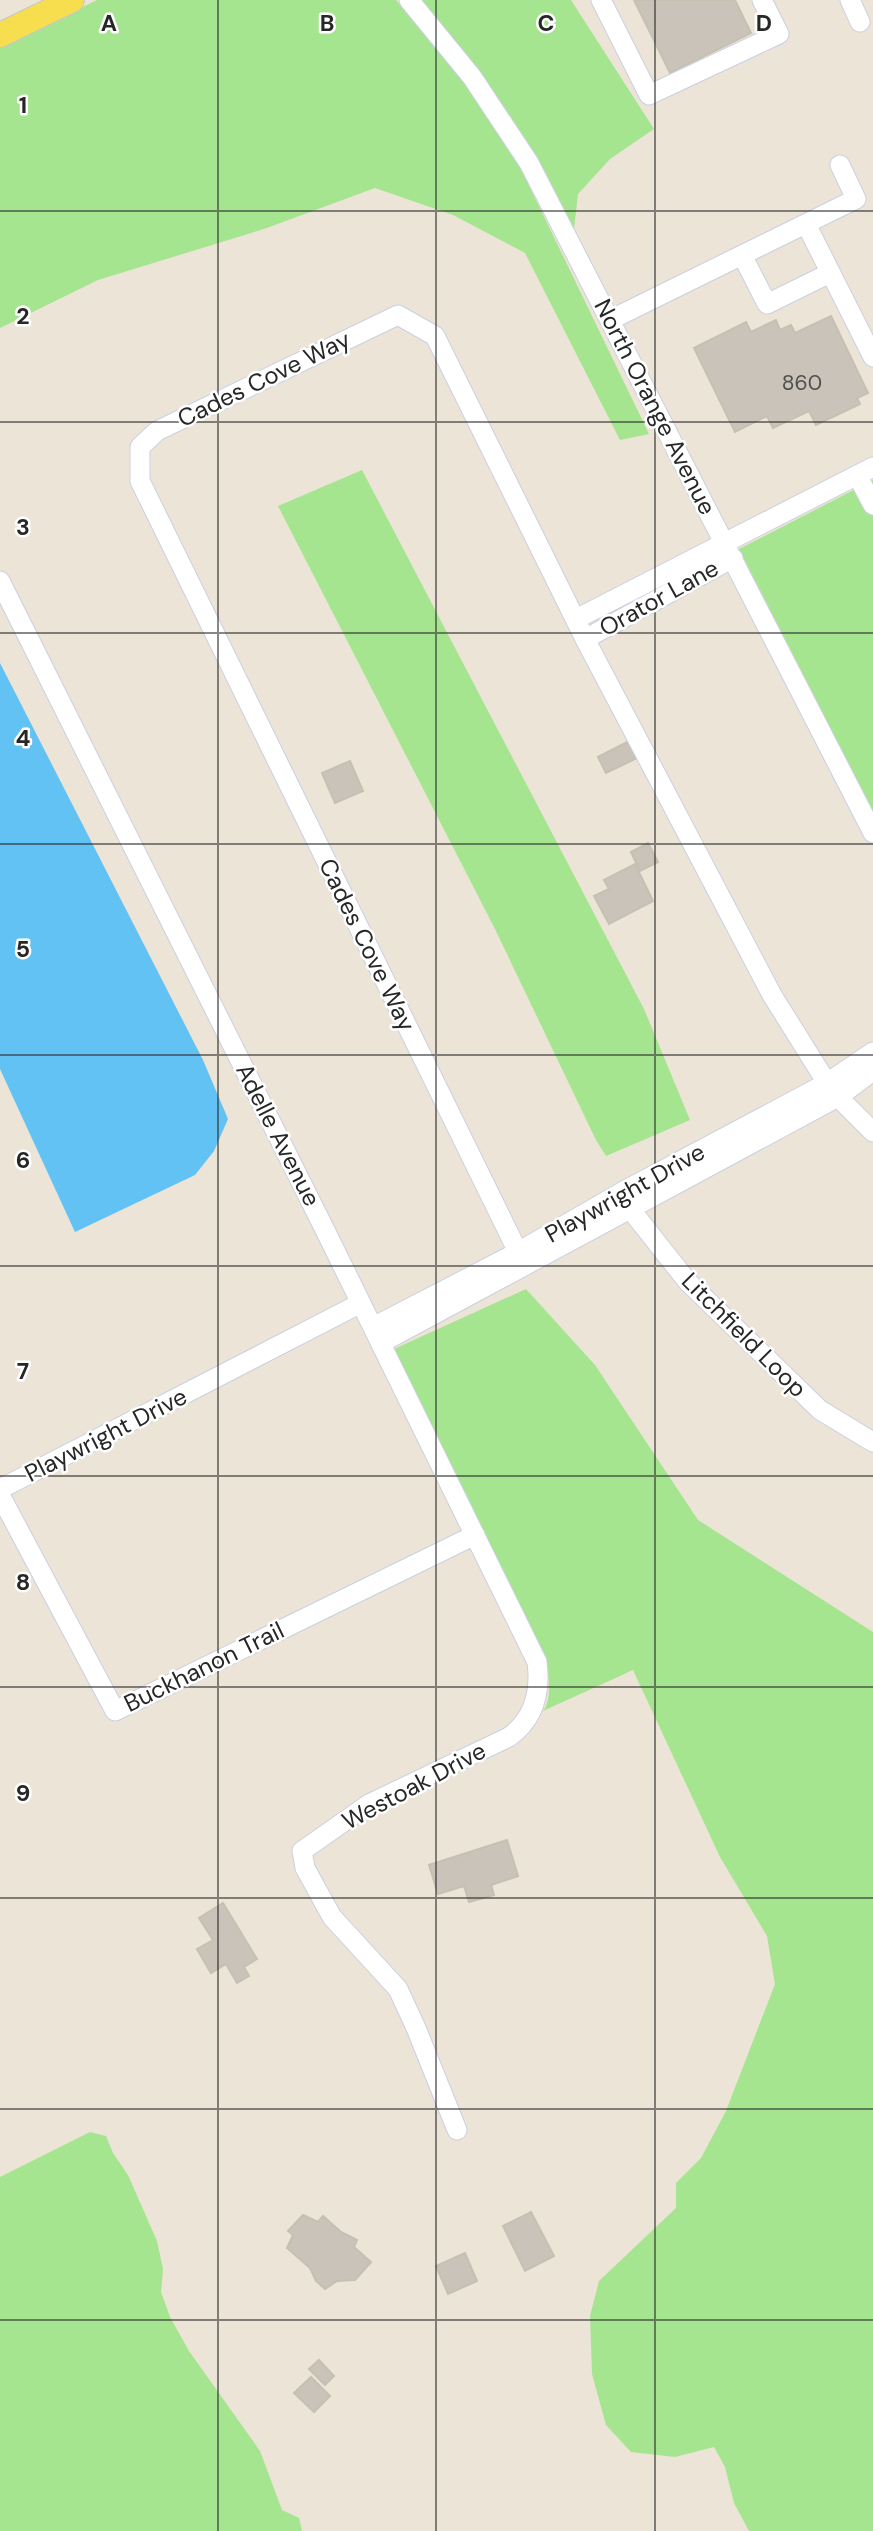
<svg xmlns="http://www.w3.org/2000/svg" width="873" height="2531" font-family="'DM Sans',sans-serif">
	<rect width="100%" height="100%" fill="#ebe4d7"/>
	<!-- green -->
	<path fill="#a6e58f" d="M97,0H396L465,83L521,169L649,434L620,440L525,253L453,215L375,188L264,229L98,280L0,328V47Z
		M422,0H571L654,129L610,159L578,194L574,229L538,159L479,70Z
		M362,470L644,1009L690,1120L606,1156L596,1140L495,929L278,506Z
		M873,480V811L739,549Z
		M526,1289L595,1365L698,1520L873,1632V2531H749L734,2503L725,2467L714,2447L675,2457L631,2452L606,2425L592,2374L590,2316L599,2281L676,2208V2183L701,2158L726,2111L775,1984L767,1936L720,1857L633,1670L543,1711C553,1698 548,1675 546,1658L394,1349Z
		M90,2132L106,2136L113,2153L128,2175L157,2241L163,2269L161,2292L170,2317L189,2351L260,2451L282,2510L299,2518L302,2531H0V2177Z"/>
	<!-- water -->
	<path fill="#62c2f4" d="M0,663L203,1060L228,1119L214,1151L195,1175L75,1232L0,1069Z"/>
	<!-- building -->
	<path fill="#c9c3ba" stroke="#c6c0b1" stroke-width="2" d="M634,0H735L751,33L670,73Z
		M831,316L868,393L857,398L860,404L816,425L809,411L773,428L767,416L735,432L694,348L746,322L751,332L776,320L780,330L791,325L795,333Z
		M629,741L637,758L606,773L598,757Z
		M350,761L363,791L335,803L322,773Z
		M648,843L658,862L640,871L631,852Z
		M635,864L653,901L609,924L594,896L609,889L604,880Z
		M507,1840L518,1876L491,1885L494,1895L469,1902L464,1886L438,1894L429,1865Z
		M223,1903L257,1959L244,1967L249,1976L237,1983L226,1964L211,1973L197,1949L213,1940L199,1918Z
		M531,2212L554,2256L525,2271L503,2226Z
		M303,2215L318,2222L323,2216L341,2232L357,2240L354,2247L371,2262L355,2280L337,2281L325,2289L316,2281L310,2268L287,2248L293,2235L288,2231Z
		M465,2253L477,2281L448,2294L436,2266Z
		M319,2360L334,2376L325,2385L309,2369Z
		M311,2377L330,2396L314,2412L294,2393Z"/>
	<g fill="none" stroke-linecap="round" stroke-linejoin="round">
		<defs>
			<path id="minor" d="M409,0L472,77L529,163L873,833
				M601,0L649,95L779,34L762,0
				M850,0L860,22
				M806,224L873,357
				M742,255L767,304L830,273
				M610,320L856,199L840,165
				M857,475L873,505
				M0,581L326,1232L537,1662C541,1693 534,1719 509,1737L369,1804L302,1851L305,1868L332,1917L398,1989L416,2028L457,2130
				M576,619L873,467
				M585,639L733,558
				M838,1097L873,1132
				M626,1200L631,1210L688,1282L820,1410L873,1442
				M518,1252L140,481V447L157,431L398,315L435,336L585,639L772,995L827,1083
				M373,1327L518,1252L622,1192L827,1083L873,1052
				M381,1343L838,1097L873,1071
				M0,1489L361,1303
				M0,1495L115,1711L475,1535"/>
			<path id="major" d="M0,35L72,0"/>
		</defs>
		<!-- minor casing -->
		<use href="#minor" stroke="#cccfe1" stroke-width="21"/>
		<!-- major casing -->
		<use href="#major" stroke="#c7c7c7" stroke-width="26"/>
		<!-- minor -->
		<use href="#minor" stroke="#fff" stroke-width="19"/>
		<!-- major -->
		<use href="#major" stroke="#f7de4f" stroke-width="24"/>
	</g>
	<!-- grid -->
	<path fill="none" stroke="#272727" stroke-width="2" stroke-opacity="0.55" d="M218,0V2531M436,0V2531M655,0V2531M0,211H873M0,422H873M0,633H873M0,844H873M0,1055H873M0,1266H873M0,1476H873M0,1687H873M0,1898H873M0,2109H873M0,2320H873"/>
	<g text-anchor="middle" stroke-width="5" stroke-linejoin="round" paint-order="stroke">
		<!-- number labels -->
		<g font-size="21" fill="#504e4c">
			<text x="802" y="390">860</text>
		</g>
		<!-- street labels -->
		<g font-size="24" fill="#272727" stroke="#fff">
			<text transform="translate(264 379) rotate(-26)" y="8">Cades Cove Way</text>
			<text transform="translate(655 407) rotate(63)" y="8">North Orange Avenue</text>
			<text transform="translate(659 598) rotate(-29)" y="8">Orator Lane</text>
			<text transform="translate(367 945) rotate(64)" y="8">Cades Cove Way</text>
			<text transform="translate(278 1135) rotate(63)" y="8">Adelle Avenue</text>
			<text transform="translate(625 1193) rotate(-29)" y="8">Playwright Drive</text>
			<text transform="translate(744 1335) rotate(45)" y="8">Litchfield Loop</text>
			<text transform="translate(106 1435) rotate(-27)" y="8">Playwright Drive</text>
			<text transform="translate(204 1667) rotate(-26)" y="8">Buckhanon Trail</text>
			<text transform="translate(414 1786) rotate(-28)" y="8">Westoak Drive</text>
		</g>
	</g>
	<g font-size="23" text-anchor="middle" font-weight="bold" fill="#272727" stroke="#fff" stroke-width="5" stroke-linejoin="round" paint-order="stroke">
		<text x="109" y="31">A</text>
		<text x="327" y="31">B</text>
		<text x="546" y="31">C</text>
		<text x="764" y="31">D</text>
		<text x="23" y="113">1</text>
		<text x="23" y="324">2</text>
		<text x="23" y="535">3</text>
		<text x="23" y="746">4</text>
		<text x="23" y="957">5</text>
		<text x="23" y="1168">6</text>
		<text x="23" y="1379">7</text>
		<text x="23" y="1590">8</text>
		<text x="23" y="1801">9</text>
	</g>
</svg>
